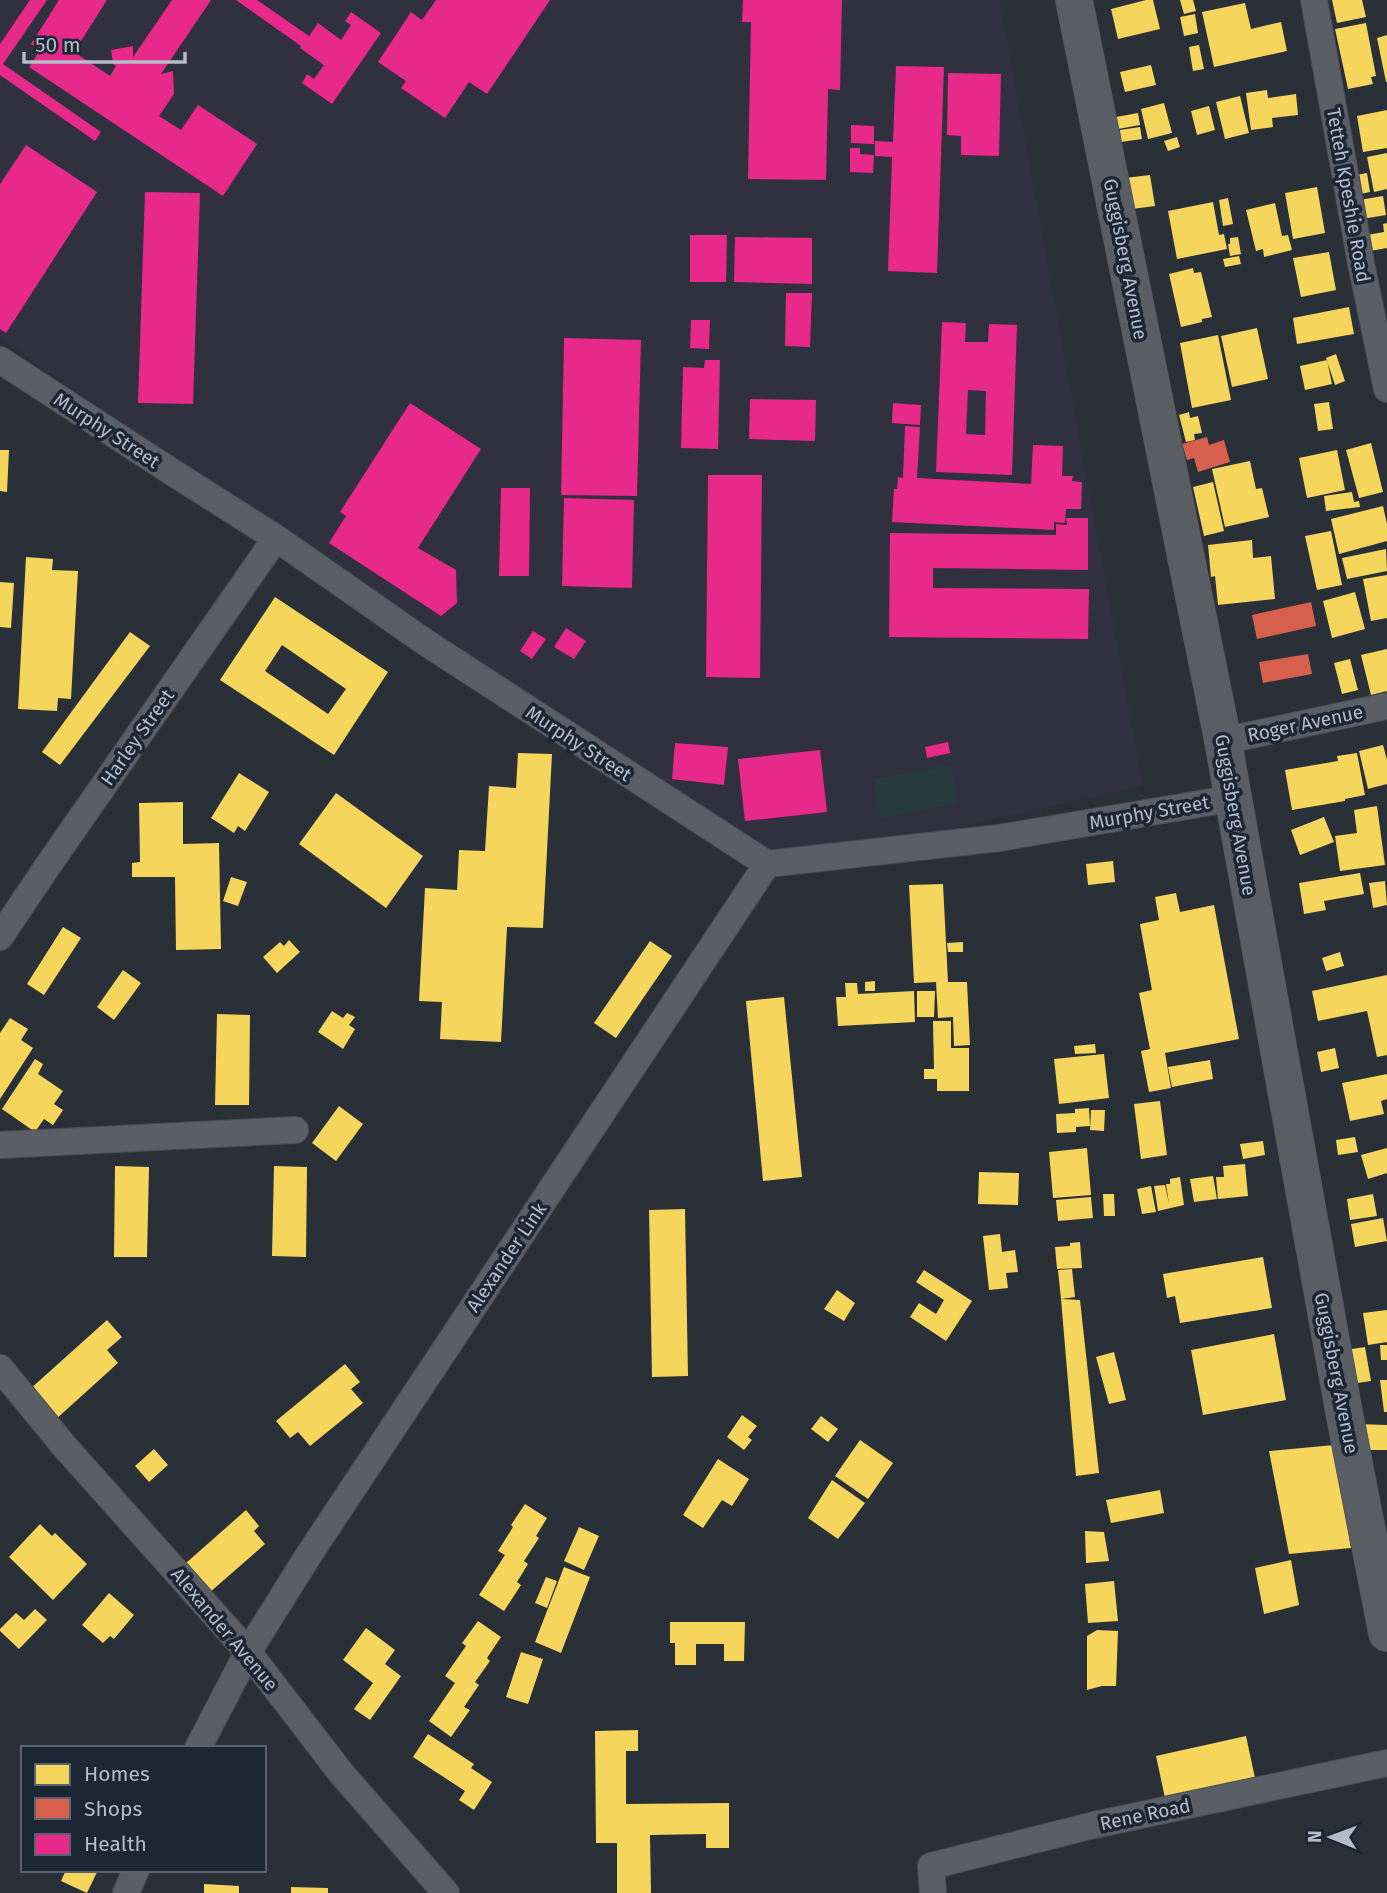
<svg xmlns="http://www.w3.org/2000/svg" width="1387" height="1893" font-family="'Fira Sans',sans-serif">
	<rect width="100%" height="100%" fill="#2a3038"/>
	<!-- medical -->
	<path fill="#31303e" d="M0,0H1000L1143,786L798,862L735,852L0,338Z"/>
	<!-- green -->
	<path fill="#273a3e" d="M951,765L958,804L881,818L873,779Z"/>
	<!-- homes -->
	<path fill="#f6d55c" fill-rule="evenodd" d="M1146,0H1153L1160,29L1118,39L1111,9Z
		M1180,0H1193L1196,11L1184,14Z
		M1332,0H1362L1366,17L1337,23Z
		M1245,3L1251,29L1281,22L1287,51L1214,67L1202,12Z
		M1195,14L1198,33L1184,36L1180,17Z
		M1366,23L1376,76L1371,77L1373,84L1348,89L1335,29Z
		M1387,35V82H1386L1377,38Z
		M1199,45L1204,69L1193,71L1189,47Z
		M1151,65L1156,85L1125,92L1120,72Z
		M1267,90L1268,98L1296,94L1298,115L1272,118L1273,127L1251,130L1246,93Z
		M1240,96L1249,133L1225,139L1216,102Z
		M1164,103L1172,133L1148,139L1141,109Z
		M1209,106L1215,130L1197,135L1191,111Z
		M1387,110V148L1363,152L1357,116Z
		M1138,113L1140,125L1118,129L1116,117Z
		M1140,127L1142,139L1121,142L1120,130Z
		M1177,137L1180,147L1168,151L1164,141Z
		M1387,153V189L1374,192L1367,157Z
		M1367,173L1370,192L1355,195L1351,176Z
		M1150,175L1155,206L1132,209L1125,178Z
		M1317,187L1325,233L1293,239L1285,193Z
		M1383,196L1386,215L1362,219L1359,200Z
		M1228,198L1233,224L1223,226L1219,200Z
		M1213,202L1219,235L1224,234L1227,249L1177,259L1168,211Z
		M1275,203L1282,236L1288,235L1292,250L1264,257L1263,249L1256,251L1246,210Z
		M1387,223V248L1370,251L1367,235L1384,232L1383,224Z
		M1238,237L1241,254L1230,256L1228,244H1230V238Z
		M1329,252L1336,290L1301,297L1293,258Z
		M1239,256L1241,264L1225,267L1223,259Z
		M1193,268L1194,273L1201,272L1212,317L1202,319V322L1181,327L1169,274Z
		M1349,307L1354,334L1297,344L1293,318Z
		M1257,328L1268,379L1232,387L1221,336Z
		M1218,335L1231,400L1192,408L1180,343Z
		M1336,354L1345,381L1335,385L1326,358Z
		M1327,360L1332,384L1305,390L1300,366Z
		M1329,402L1333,429L1318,431L1314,404Z
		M1189,412L1190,418L1198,416L1202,433L1194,434L1195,440L1186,442L1179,415Z
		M1371,443L1383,492L1359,498L1346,450Z
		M0,450H9L7,492L0,491Z
		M1337,450L1345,490L1307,498L1299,458Z
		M1250,461L1256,489L1262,488L1269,517L1225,527L1212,469Z
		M1213,482L1224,531L1204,536L1193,487Z
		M1352,492L1354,502L1359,501L1360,507L1326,511L1324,496Z
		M1383,506L1387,524V541L1339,554L1331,519Z
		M1331,531L1342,585L1317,590L1305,536Z
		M1252,540L1253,558L1271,556L1275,599L1218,605L1215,576L1211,577L1208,545Z
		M1386,549L1387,571L1347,579L1342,558Z
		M26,557L53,559L52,570L78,571L71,699L58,698L57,711L18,709Z
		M1387,575V618L1371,621L1363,579Z
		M0,582L14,583L11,628L0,627Z
		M1355,592L1365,629L1332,638L1323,601Z
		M275,597L388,672L334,755L220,680ZM282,645L346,689L328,714L265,671Z
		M130,632L150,646L60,765L42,752Z
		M1387,649V691L1371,695L1361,655Z
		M1350,659L1358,690L1342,694L1334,663Z
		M1383,745L1387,760V784L1368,789L1359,751Z
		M518,753L552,754L543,928L507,927L501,1042L440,1039L442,1002L419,1001L425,888L457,890L459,850L485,851L489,786L516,788Z
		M1357,753L1365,795L1345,799V801L1292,810L1285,770L1338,761L1337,756Z
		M239,773L269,792L245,831L238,826L234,833L211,818Z
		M336,793L423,856L386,908L299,844Z
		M183,802V844L219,843L221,949L176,950L175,877H132V863L140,862L139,803Z
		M1377,806L1385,865L1340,871L1335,836L1357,833L1354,810Z
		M1324,817L1334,842L1300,855L1291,830Z
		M1113,861L1115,882L1088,885L1086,864Z
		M1360,873L1364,894L1324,901L1326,910L1304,914L1299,883Z
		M231,877L247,882L238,906L223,901Z
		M1385,881L1387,905L1373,908L1369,883Z
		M943,884L948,982H967L970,1045L954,1046L953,1017L938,1018L936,982L914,983L909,885Z
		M1176,893L1180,912L1214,905L1239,1039L1165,1053L1171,1088L1149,1092L1141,1051L1150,1049L1139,993L1152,990L1140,924L1159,920L1155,897Z
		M63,927L81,938L44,995L27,984Z
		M289,940L300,952L277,973L263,957L280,942L284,946Z
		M650,941L672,956L616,1038L594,1023Z
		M963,942V952H948L947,943Z
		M1340,952L1344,966L1326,971L1322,958Z
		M123,970L141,983L114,1020L97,1007Z
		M1387,975V1055L1377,1057L1367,1011L1318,1021L1312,991Z
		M875,981V991H865V982Z
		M845,983H857L858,994L914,991L915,1022L838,1026L836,997H846Z
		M917,991H935L934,1017H917Z
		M784,997L802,1177L763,1181L746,1001Z
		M332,1011L343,1018L347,1013L355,1017L349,1025L355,1029L343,1049L318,1032Z
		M217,1014L250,1015L249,1105H215Z
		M10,1018L28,1029L21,1040L33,1048L0,1099V1033Z
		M933,1021H951V1048H969V1091H937V1079H924V1069H934Z
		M1095,1044L1096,1053L1075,1054L1074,1046Z
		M1335,1048L1339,1068L1321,1072L1317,1052Z
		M1104,1054L1109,1098L1059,1104L1054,1059Z
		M35,1059L43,1064L38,1074L63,1091L54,1104L63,1110L53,1125L44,1119L35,1132L2,1109Z
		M1210,1060L1213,1079L1172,1087L1168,1067Z
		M1387,1074V1099L1381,1101L1384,1114L1350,1121L1342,1083Z
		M1160,1101L1167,1155L1141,1159L1134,1104Z
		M339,1106L363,1124L336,1161L312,1143Z
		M1089,1108L1090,1126L1076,1127V1132L1057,1133L1056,1114L1075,1113V1109Z
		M1091,1110H1105L1104,1131L1090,1130Z
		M1355,1137L1358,1152L1338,1155L1336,1140Z
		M1263,1141L1265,1155L1243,1159L1240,1144Z
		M1087,1148L1091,1195L1053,1198L1049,1152Z
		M1387,1148V1173L1368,1179L1361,1155Z
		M1245,1164L1248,1196L1218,1199L1216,1177H1224L1223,1166Z
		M115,1166L149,1167L147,1257H114Z
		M274,1166L307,1167L306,1257L272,1256Z
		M979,1172L1019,1173L1018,1205L978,1204Z
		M1213,1176L1217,1199L1194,1202L1190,1179Z
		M1180,1177L1184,1205L1158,1211L1154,1186L1165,1185L1169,1204L1166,1184H1170V1179Z
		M1151,1186L1156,1212L1142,1214L1137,1189Z
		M1103,1194H1114L1115,1216H1104Z
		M1373,1194L1377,1216L1350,1220L1347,1199Z
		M1091,1197L1093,1218L1058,1221L1056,1200Z
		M685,1209L688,1376L652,1377L649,1210Z
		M1383,1218L1387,1241L1355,1247L1351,1224Z
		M1000,1234L1002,1252L1015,1250L1018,1272L1006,1273L1008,1288L989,1290L983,1236Z
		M1080,1242L1082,1268L1057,1269L1055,1247L1070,1246V1243Z
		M1263,1257L1272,1308L1180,1323L1175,1296L1167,1298L1163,1274Z
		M1072,1269L1075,1297L1061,1299L1058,1270Z
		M924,1270L972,1301L946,1341L910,1317L919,1303L936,1314L944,1300L916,1282Z
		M837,1290L855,1303L844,1321L824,1309Z
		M1061,1299L1080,1300L1099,1473L1076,1476Z
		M1387,1310V1342L1368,1345L1363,1313Z
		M107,1320L122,1337L107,1350L118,1363L55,1420L29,1390Z
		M1274,1334L1286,1400L1203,1415L1191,1350Z
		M1380,1345H1387V1360H1381Z
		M1365,1347L1371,1381L1344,1385L1339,1351Z
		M1114,1352L1126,1400L1109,1404L1096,1357Z
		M345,1364L360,1382L351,1389L363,1403L310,1446L298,1432L290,1438L276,1421Z
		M1380,1380H1387V1412H1384Z
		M742,1415L757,1426L748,1437L752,1440L744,1450L727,1437Z
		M821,1416L838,1429L828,1442L811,1429Z
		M1357,1424L1387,1425V1450H1357Z
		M860,1440L893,1463L868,1499L835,1476Z
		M1334,1445L1351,1548L1289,1554L1269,1451Z
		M154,1449L168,1465L149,1482L135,1466Z
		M718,1459L749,1479L732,1506L722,1500L703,1528L683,1515Z
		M832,1480L865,1503L838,1539L808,1518Z
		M1160,1490L1164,1513L1111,1523L1106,1500Z
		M525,1504L547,1518L536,1536L539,1538L524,1561L528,1564L517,1582L521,1585L504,1611L479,1595L505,1555L498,1551L513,1527L511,1525Z
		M246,1510L259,1526L254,1531L265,1544L209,1593L177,1571Z
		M40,1524L52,1536L55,1533L87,1564L53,1600L9,1557Z
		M579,1527L599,1536L584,1570L564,1561Z
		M1085,1531L1104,1532L1109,1561L1086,1563Z
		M1291,1560L1299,1605L1264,1614L1255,1568Z
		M564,1567L590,1577L561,1653L535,1642Z
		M546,1577L557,1581L547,1608L535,1603Z
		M1114,1581L1118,1621L1088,1623L1085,1584Z
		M109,1593L134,1615L114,1639L110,1636L103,1643L82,1625Z
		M35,1609L47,1620L19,1649L0,1631V1629L16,1613L24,1620Z
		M478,1621L501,1637L487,1658L490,1661L475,1682L479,1685L464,1707L470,1710L451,1737L429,1721L455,1683L445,1676L466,1646L462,1643Z
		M670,1622H745L744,1661H724V1644H696V1665H675V1643H670Z
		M366,1628L395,1650L385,1664L401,1676L370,1720L354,1709L373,1683L343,1660Z
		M1097,1630L1118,1631L1116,1686H1102L1087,1690V1636Z
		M521,1652L543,1659L528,1704L506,1697Z
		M638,1730V1751H626V1804L729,1803V1848H706V1834L650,1835L651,1893H617V1843H596L595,1731Z
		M428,1734L474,1764L471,1768L492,1782L474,1810L459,1800L465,1791L413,1757Z
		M1246,1736L1255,1778L1165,1798L1156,1756Z
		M66,1870H98L87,1893L61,1881Z
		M204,1884L239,1886V1893H204Z
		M291,1887L328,1888V1893H291Z"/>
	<!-- shops -->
	<path fill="#d6604d" d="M1207,437L1209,445L1224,440L1230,462L1198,472L1194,458L1187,460L1182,444Z
		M1311,602L1316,626L1257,639L1252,615Z
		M1308,654L1312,674L1263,683L1259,662Z"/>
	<!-- health -->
	<path fill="#e7298a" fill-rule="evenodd" d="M30,0H47L3,64L101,132L95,141L0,75V44Z
		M59,0H107L74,52L110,76L116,66L113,64L111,50L133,46V57L172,0H211L161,74L173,71L174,94L159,116L181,130L198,105L257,144L223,196L29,67L40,50L31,44Z
		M236,0H257L309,36L318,23L341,40L351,25L345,21L351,12L381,33L332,104L302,83L307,74L314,79L324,65L300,48L301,46Z
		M436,0H550L487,94L469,82L445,118L401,88L406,81L378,62L411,12L422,20Z
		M743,0H842L840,90L828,89L826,180L748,179L751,22H742Z
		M896,66L944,67L937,273L888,271L892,157L875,156V141L893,142Z
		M948,73L1001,74L999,156L961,155V136L947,135Z
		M851,125L874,126V144L851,143Z
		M26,145L97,192L6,333L0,329V184Z
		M850,148H860V154L874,155L873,173L850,172Z
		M145,192L200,193L193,404L138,403Z
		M690,235H727L726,282H690Z
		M735,237L812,238V284L734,282Z
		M786,293H812L810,347L785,346Z
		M691,320H710L709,349L690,348Z
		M942,322L966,323L965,342H988L989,324L1017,325L1012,475L936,472ZM968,390L986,391L985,435L966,434Z
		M564,338L641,340L637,496L561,495Z
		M705,360H720L718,449L681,448L683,367L704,368Z
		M750,399L816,400L815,441L749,439Z
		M410,403L481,449L418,548L456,570L457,603L441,616L329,543L346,516L340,512Z
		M893,403L921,405L920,425L892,423Z
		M905,426L920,427L917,478L1031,484L1033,445L1063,446L1062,476H1073L1072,481L1082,482L1081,509H1066L1065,523L1054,522V530L892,522L894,489H897L898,477L903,478Z
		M708,475H762L760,678L706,677Z
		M501,488H530L529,576H499Z
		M564,498L634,500L632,588L562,586Z
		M1066,518H1088V570L933,568V588L1089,589L1088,639L889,637L890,533L1056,535V524L1067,525Z
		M566,628L586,641L574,659L554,647Z
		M533,631L546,639L532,659L520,651Z
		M948,742L950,753L927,758L925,747Z
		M675,743L728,747L724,785L672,779Z
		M820,750L827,812L745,821L738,759Z"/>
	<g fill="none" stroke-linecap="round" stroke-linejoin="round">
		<defs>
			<path id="minor" d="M1314,0L1361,263L1387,389
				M0,360L172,472L276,538L425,642L767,864L999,838L1234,798
				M1223,741L1387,706
				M0,937L47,867L276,538
				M0,1145L295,1130
				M0,1368L65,1447L248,1652L341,1773L446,1893
				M198,1748L248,1652L310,1553L767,864
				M126,1893L136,1870
				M933,1893L931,1866L1094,1825L1387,1763"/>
			<path id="secondary" d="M1074,0L1223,741L1344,1412L1387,1633"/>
		</defs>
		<!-- minor casing -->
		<use href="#minor" stroke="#484c53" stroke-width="28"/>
		<!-- secondary casing -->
		<use href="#secondary" stroke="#484c53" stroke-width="38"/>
		<!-- minor -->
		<use href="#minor" stroke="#5a5e66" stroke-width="26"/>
		<!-- secondary -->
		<use href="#secondary" stroke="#595d64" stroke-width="37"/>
	</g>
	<g text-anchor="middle" stroke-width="7" stroke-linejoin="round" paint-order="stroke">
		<!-- street labels -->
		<g font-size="19" fill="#b4bcc9" stroke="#1d2633">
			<text transform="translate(1349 195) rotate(80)" y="7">Tetteh Kpeshie Road</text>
			<text transform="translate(1126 259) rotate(79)" y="7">Guggisberg Avenue</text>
			<text transform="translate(107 430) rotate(33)" y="7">Murphy Street</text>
			<text transform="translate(1305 723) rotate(-12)" y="7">Roger Avenue</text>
			<text transform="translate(137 737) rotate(-55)" y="7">Harley Street</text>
			<text transform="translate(579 743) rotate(33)" y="7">Murphy Street</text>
			<text transform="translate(1149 812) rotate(-10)" y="7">Murphy Street</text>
			<text transform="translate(1236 815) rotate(80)" y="7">Guggisberg Avenue</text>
			<text transform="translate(506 1257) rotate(-56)" y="7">Alexander Link</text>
			<text transform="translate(1337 1373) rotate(79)" y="7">Guggisberg Avenue</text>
			<text transform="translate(225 1629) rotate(50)" y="7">Alexander Avenue</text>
			<text transform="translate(1145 1814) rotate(-12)" y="7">Rene Road</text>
		</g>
	</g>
	<!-- legend -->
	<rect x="21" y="1746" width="245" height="126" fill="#1d2633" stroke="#59626f" stroke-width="2"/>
	<rect x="35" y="1764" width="35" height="21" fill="#f6d55c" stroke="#59626f" stroke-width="2"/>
	<text x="84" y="1781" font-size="21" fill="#b4bcc9">Homes</text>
	<rect x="35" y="1798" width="35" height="21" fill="#d6604d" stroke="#59626f" stroke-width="2"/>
	<text x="84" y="1816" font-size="21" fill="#b4bcc9">Shops</text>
	<rect x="35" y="1834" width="35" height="21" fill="#e7298a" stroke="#59626f" stroke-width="2"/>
	<text x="84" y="1851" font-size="21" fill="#b4bcc9">Health</text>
	<!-- north arrow -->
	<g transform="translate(1331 1837) rotate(271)" stroke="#1d2633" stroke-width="5" paint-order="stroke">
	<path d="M0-5L12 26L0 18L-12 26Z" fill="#b4bcc9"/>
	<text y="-10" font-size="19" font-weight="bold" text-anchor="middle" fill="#b4bcc9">N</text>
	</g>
	<!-- scale -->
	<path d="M24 52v10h161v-10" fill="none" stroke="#b4bcc9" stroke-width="3.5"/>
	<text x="35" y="52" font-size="21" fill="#b4bcc9" stroke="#1d2633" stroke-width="5" paint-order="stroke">50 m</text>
</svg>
